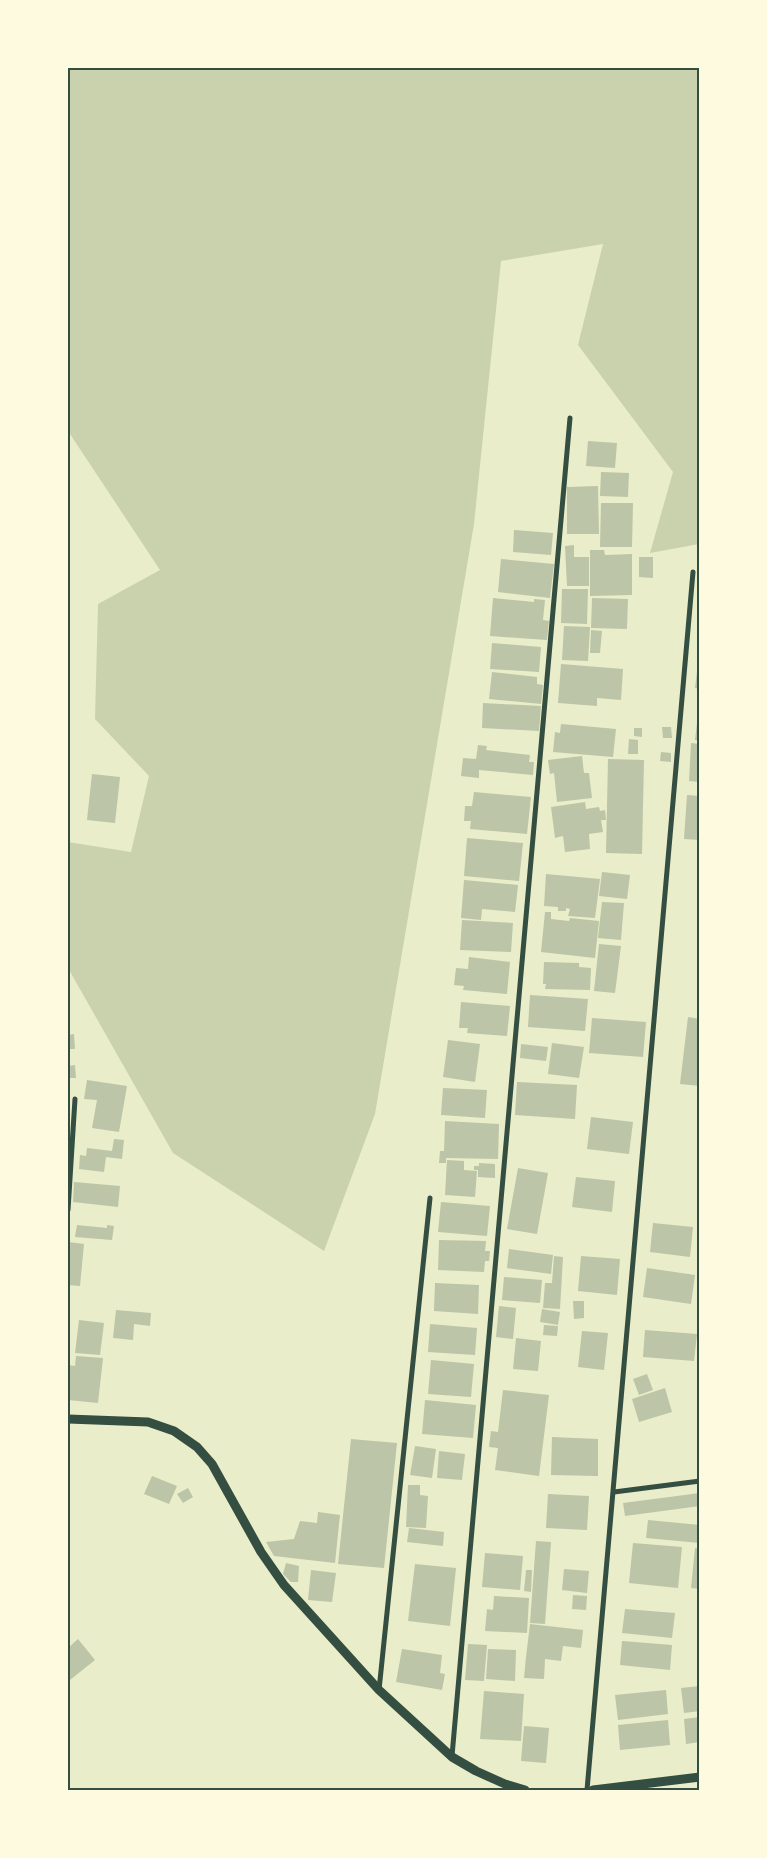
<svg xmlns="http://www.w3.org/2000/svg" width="767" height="1858" font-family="'DM Sans',sans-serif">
	<rect width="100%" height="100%" fill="#e9edc9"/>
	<!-- green -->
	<path fill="#cad2ad" d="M68,68H699V544L650,553L673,472L578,345L603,244L501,261L474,524L375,1114L324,1251L173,1153L68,968V842L131,852L149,776L95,719L98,604L160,570L68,431Z"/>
	<!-- building -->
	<path fill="#bcc5a7" d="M588,441L617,443L615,468L586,466Z
		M601,472L629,473L628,497L600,496Z
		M598,486L599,534H567V487Z
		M601,503H633L632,547H600Z
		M514,530L553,533L551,555L513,552Z
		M574,545V557H589V586H567L565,546Z
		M590,550H604L605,555L632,554V595L590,596Z
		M639,557H653V578L639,577Z
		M501,559L554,564L550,598L498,592Z
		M562,589H588L587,624L561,623Z
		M493,598L534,602V599L545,600L543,620L549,621L547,640L490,636Z
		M592,598L628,599L627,629L591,628Z
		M564,626L590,627L588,661L562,660Z
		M591,630L602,631L600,653H590Z
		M492,643L541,647L539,672L490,669Z
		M698,663H700V689L695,688Z
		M561,664L623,669L621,700L597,698V706L558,703Z
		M492,672L537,677V684L543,685L541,704L489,699Z
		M698,692H700V722H697Z
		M483,703L541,706L539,731L482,728Z
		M697,723H700V741L695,740Z
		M561,724L616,729L613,757L553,752L555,732L560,733Z
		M662,727H671L672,738H663Z
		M634,728H642V737L634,736Z
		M629,739L638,740V754H628Z
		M691,743L700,744V782L689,781Z
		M478,745L487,746L486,750L530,755L529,762H534L533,775L479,770V778L461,776L463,758L476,759Z
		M661,752L671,753V762L660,761Z
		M582,756L584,773H589L592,798L557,802L554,773L550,774L548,760Z
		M608,759L644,760L642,854L606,853Z
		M92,774L120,777L115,823L87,820Z
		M474,792L531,797L527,834L470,829L471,821H464L465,806H472Z
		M687,795L700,796V840L684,839Z
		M585,802L586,809L599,807L600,811L605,810L606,820H601L603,832L589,834L590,849L565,852L563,836L555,838L551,807Z
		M467,838L523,843L519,881L464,876Z
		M602,872L630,875L627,899L599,896Z
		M546,874L600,879L595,918L568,916L570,909L566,908V911H558V907L544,906Z
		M464,880L518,885L515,912L482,909L481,920L461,918Z
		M602,902L624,903L621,940L598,938Z
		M545,912H551V919L569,921L570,918L599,921L595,958L541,952Z
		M462,920L513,923L511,952L460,950Z
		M599,944L621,946L615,993L594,991Z
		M469,957L510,962L507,994L463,990L464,986L454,985L456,968L468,969Z
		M544,962L579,963V967L591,968L590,990L545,989L546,984H543Z
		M530,995L588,999L585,1031L528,1027Z
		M461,1002L510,1006L507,1036L467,1033L468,1028H459Z
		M688,1017L700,1019V1086L680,1084Z
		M592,1018L646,1022L643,1057L589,1053Z
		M74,1034L75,1049H68V1035Z
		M448,1040L480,1044L475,1082L443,1077Z
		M552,1043L584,1047L579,1078L548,1074Z
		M521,1044L548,1047L546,1061L520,1058Z
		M75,1065L76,1078H68V1066Z
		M87,1080L127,1086L119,1132L92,1128L97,1100L84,1099Z
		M517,1082L577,1085L575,1119L515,1115Z
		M443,1088L487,1090L485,1118L441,1115Z
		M591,1117L633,1122L629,1154L587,1149Z
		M445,1121L499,1124L498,1159L446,1158V1163H439L440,1151H444Z
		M114,1139L124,1140L122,1159L106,1157L104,1172L79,1169L80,1155L86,1156L87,1148L112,1151Z
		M447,1160L464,1161V1170L477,1171L475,1197L445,1195Z
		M479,1163L495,1164V1178L478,1177V1170H474V1166H479Z
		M518,1168L548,1173L537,1234L507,1229Z
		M576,1177L615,1181L612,1212L572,1207Z
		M74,1182L120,1186L118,1207L73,1202Z
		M441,1202L490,1206L487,1236L438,1232Z
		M653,1223L693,1227L690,1257L650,1252Z
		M77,1225L107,1228V1225L114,1226L112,1240L75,1237Z
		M439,1240L486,1241L485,1251H490L489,1261H485L484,1272L438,1270Z
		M68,1242L84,1244L80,1286L68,1285Z
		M509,1249L553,1255L551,1274L507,1268Z
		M554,1256L563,1257L560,1309L543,1308L545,1283H552Z
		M581,1256L620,1259L617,1295L578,1291Z
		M647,1268L695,1275L691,1304L643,1297Z
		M504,1277L542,1280L540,1303L502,1300Z
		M435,1283L479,1285L478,1314L434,1311Z
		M573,1301H584V1318L574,1319Z
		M499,1306L516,1308L513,1339L496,1337Z
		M542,1309L560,1312L558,1325L540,1322Z
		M116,1310L151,1313L150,1326L134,1324L133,1340L113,1338Z
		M79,1320L104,1323L100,1355L75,1353Z
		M430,1324L477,1328L475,1355L428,1352Z
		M544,1325L558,1326L557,1336L543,1335Z
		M645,1330L697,1334L694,1361L643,1357Z
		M582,1331L608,1333L604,1370L578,1367Z
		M516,1338L541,1341L538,1371L513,1369Z
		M76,1356L103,1358L98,1403L68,1400V1365L75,1366Z
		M431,1360L474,1364L471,1397L428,1394Z
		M647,1374L653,1390L639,1395L633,1379Z
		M665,1388L672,1412L639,1422L632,1399Z
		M503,1390L549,1395L539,1476L495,1470L498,1448L489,1447L491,1431L498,1432Z
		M425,1400L476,1405L473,1438L422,1434Z
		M552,1437L598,1439V1476L551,1475Z
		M351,1439L397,1443L384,1568L338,1564Z
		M415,1446L436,1449L432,1478L410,1475Z
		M439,1451L465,1454L462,1480L437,1478Z
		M152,1476L177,1486L169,1504L144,1494Z
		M408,1485H420V1495L428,1496L426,1528L406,1527Z
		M188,1488L193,1497L183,1503L177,1494Z
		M700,1493V1506L625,1516L623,1503Z
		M548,1494L589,1496L587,1530L546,1528Z
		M318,1512L340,1515L335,1563L274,1556L266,1542L294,1539L300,1521L317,1523Z
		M648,1520L700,1525V1543L646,1538Z
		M409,1528L444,1532L443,1546L407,1542Z
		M536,1541L551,1542L545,1624L530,1623Z
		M633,1543L682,1547L678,1588L629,1583Z
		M695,1548L700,1549V1589L691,1588Z
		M485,1553L523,1556L520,1590L482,1587Z
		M286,1563L299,1566L298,1582H291L283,1574Z
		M415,1564L456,1568L450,1626L408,1621Z
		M564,1569L589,1571L587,1593L562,1590Z
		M311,1570L336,1573L332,1602L308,1600Z
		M526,1570H532L531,1592L524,1591Z
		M573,1595L587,1596L586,1610L572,1609Z
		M494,1596L529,1598L527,1633L485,1631L487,1609L493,1610Z
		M625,1609L675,1613L672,1638L622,1633Z
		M530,1624L583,1630L581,1648L563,1646L561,1661L545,1659L544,1679L524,1678L526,1657L531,1658L526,1657Z
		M78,1639L95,1660L70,1680L68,1676V1648Z
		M622,1641L672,1645L670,1670L620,1665Z
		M468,1644L487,1645L484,1681L465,1680Z
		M402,1649L442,1655L440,1673L445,1674L442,1690L396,1682Z
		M488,1649L516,1650L515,1681L486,1679Z
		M700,1686V1711L684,1713L681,1688Z
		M666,1690L668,1714L618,1720L615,1695Z
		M484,1691L524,1694L521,1741L480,1739Z
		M700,1717V1742L686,1744L684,1719Z
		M668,1720L670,1745L620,1750L618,1725Z
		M524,1726L549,1728L546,1763L521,1761Z"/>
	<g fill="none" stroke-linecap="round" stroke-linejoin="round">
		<!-- minor -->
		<path stroke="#344e41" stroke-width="5" d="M68,1210L75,1099
			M614,1492L700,1481
			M379,1690L430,1198
			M452,1756L570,418
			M587,1790L693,572"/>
		<!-- tertiary -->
		<path stroke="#344e41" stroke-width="9" d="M68,1419L148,1422L174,1431L197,1447L212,1464L261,1552L284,1585L379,1690L452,1757L476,1771L505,1784L525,1790
			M593,1790L700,1777"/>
	</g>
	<!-- border -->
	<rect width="767" height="1858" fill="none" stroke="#fefae0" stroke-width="138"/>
	<rect x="69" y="69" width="629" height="1720" fill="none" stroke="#344e41" stroke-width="2"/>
</svg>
